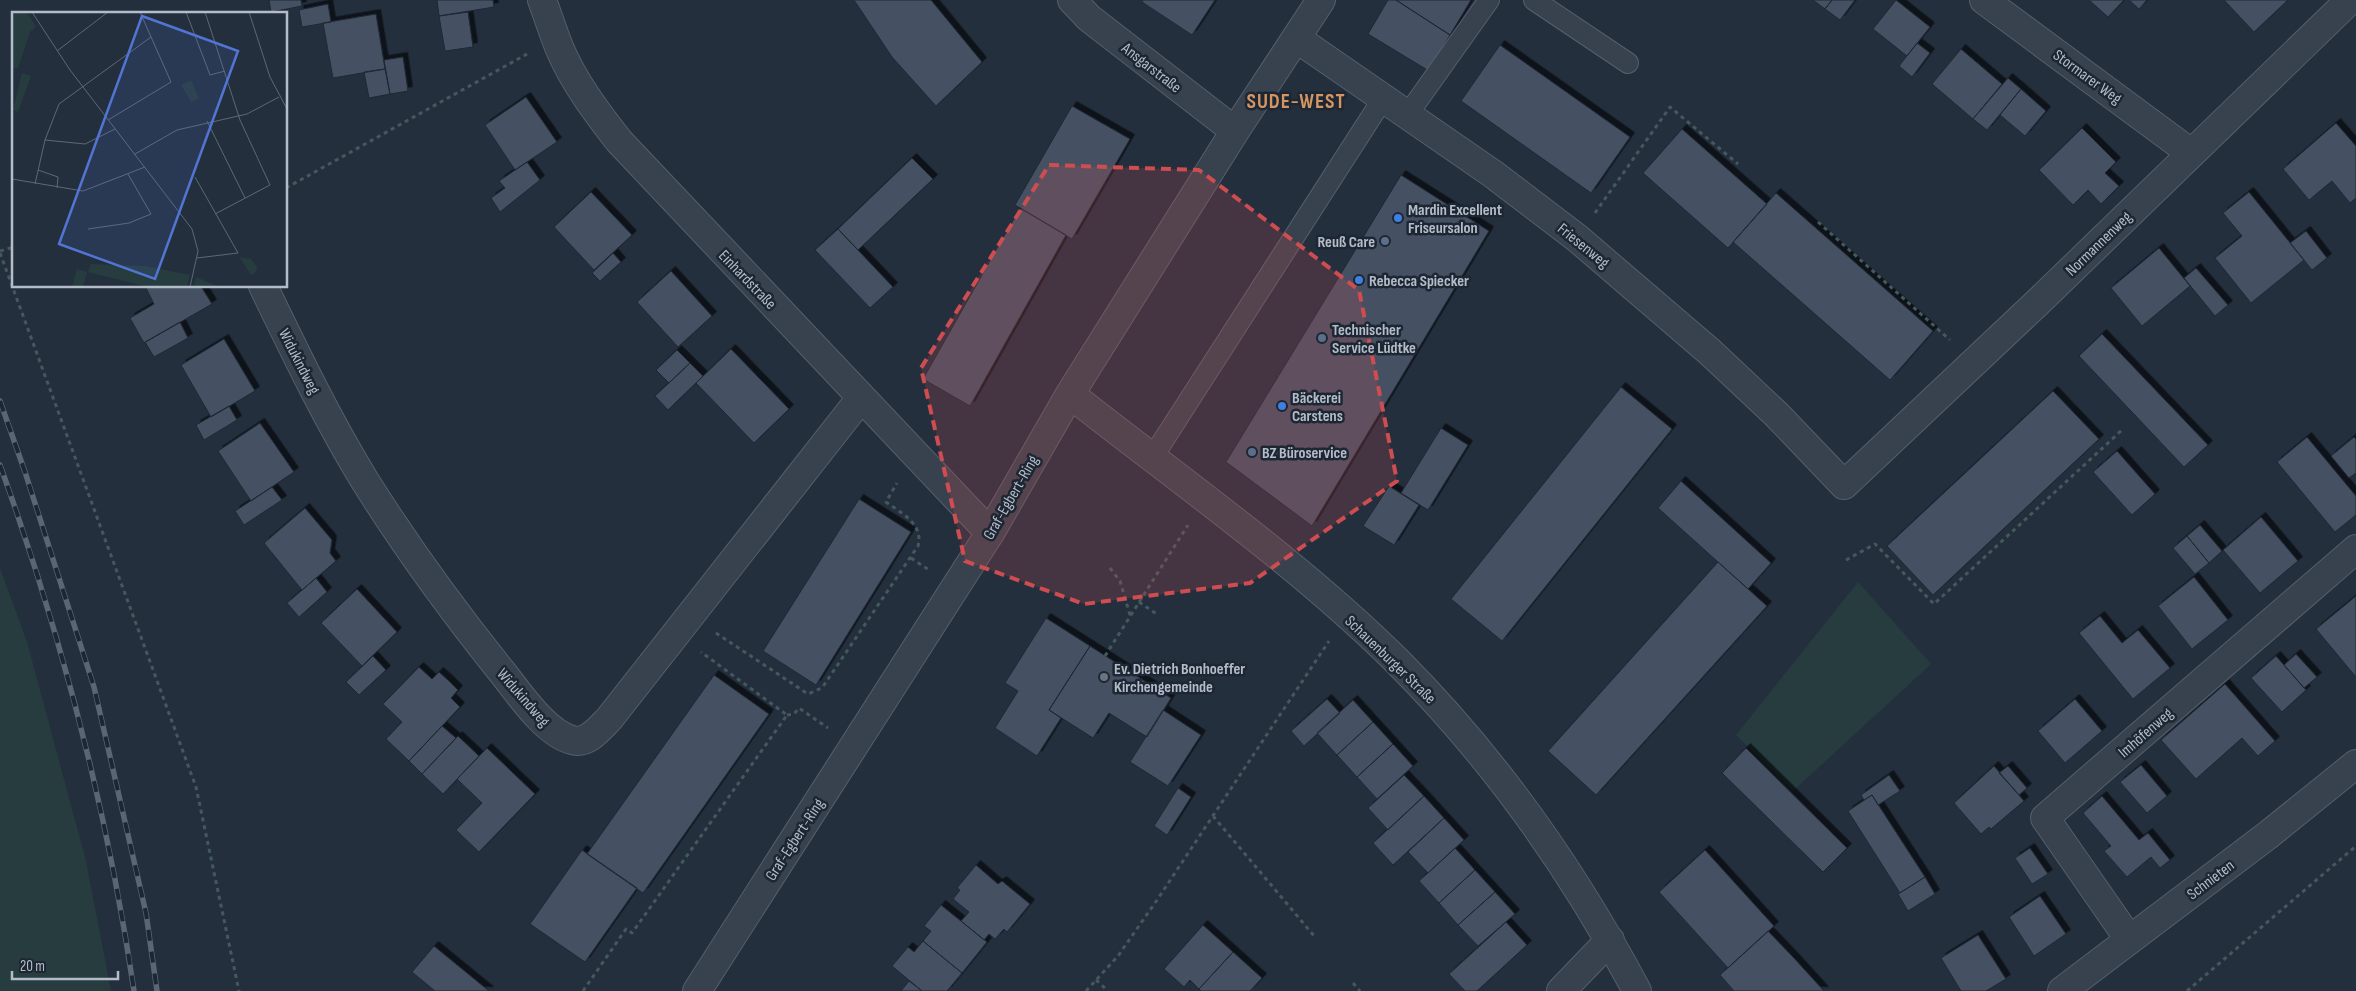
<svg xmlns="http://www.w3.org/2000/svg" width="2356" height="991" font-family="'Sofia Sans Condensed',sans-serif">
	<defs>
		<filter id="shadow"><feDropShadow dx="4.5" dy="-4.5" stdDeviation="0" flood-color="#0009"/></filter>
	</defs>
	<rect width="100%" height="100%" fill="#242f3e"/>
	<!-- green -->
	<path fill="#263c3f" d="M0,568L27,642L86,861L111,991H0Z
		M1858,582L1931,664L1793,791L1736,735Z"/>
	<!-- building -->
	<path fill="#455162" stroke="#1f2835" filter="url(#shadow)" d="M269,0H301L302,6L271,12Z
		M437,0H493L494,7L439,16Z
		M854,0H931L982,62L936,106L892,57Z
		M1143,0H1215L1192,35L1142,2Z
		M1388,0H1396L1450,35L1429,71L1368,34Z
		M1396,0H1471L1450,35Z
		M1813,0H1832L1825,9Z
		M1832,0H1855L1840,20L1825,9Z
		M1896,0L1930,27L1907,56L1873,29Z
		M2089,0H2124L2108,17Z
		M2129,0H2147L2139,9Z
		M2224,0H2288L2254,32Z
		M328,4L331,22L302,27L299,10Z
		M468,12L473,47L445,51L439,16Z
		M376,14L385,69L333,78L323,23Z
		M1917,43L1930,53L1912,77L1899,66Z
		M1500,45L1630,137L1591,193L1461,101Z
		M1961,49L2002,84L1973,119L1932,84Z
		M403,57L408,91L390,94L384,60Z
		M385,69L390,94L369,98L364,72Z
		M2008,78L2021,89L1987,130L1973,119Z
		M2021,89L2046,111L2025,136L2000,115Z
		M526,97L557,142L515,170L485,125Z
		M1072,106L1130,139L1072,239L1015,205Z
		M2336,123L2356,146V198L2350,203L2332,181L2309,200L2283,169Z
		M2082,128L2116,162L2105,173L2119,186L2101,204L2088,190L2073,205L2039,170Z
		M1682,129L1767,204L1728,248L1643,173Z
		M912,158L933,179L858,250L838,229Z
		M527,162L540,180L500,212L491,198L505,188L499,181Z
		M1401,175L1489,231L1312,526L1226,462Z
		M591,192L632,235L594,270L554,227Z
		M2249,192L2304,260L2251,303L2215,258L2242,236L2223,213Z
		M1776,193L1933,331L1890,380L1733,242Z
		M1020,208L1066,235L970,406L923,379Z
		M838,229L893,287L870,308L815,250Z
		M2306,231L2327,258L2312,270L2290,243Z
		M2159,248L2190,286L2142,326L2111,288Z
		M613,253L621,262L600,281L592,273Z
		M2196,268L2228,305L2215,316L2184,278Z
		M671,271L712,316L678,347L637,302Z
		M145,286H205L202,288L212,304L144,343L130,318L154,304Z
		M180,322L188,338L154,357L145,342Z
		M2102,334L2208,445L2184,467L2079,356Z
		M224,339L255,391L211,417L181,365Z
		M731,349L789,409L754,443L696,383Z
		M677,350L690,363L669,383L656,370Z
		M690,363L703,376L668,410L655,396Z
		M1621,387L1672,429L1502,641L1451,599Z
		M2053,391L2099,439L1933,595L1887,546Z
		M229,406L237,420L204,440L196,425Z
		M260,423L294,472L251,501L218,451Z
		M1441,428L1468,445L1428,510L1401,493Z
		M2307,437L2356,496V515L2335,532L2277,462Z
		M2354,437L2356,439V473L2349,478L2331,456Z
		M2117,451L2155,494L2132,515L2093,472Z
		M1681,481L1771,563L1748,589L1658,508Z
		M1389,486L1419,505L1394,545L1363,526Z
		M272,487L282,500L244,525L235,511Z
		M859,499L911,532L816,685L763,651Z
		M305,508L332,540L330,553L336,561L302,590L264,543Z
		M2261,517L2298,561L2260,593L2223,550Z
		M2200,525L2222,551L2209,563L2187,536Z
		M2187,536L2209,563L2195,574L2173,548Z
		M1718,562L1767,606L1596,795L1548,751Z
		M2194,577L2228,620L2192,649L2158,606Z
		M316,578L327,592L299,617L287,603Z
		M357,589L397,632L362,666L321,623Z
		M2356,596V677L2316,629Z
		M2100,616L2122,643L2138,630L2170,668L2133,699L2079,633Z
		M1046,618L1090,646L1049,710L1061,718L1037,756L995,728L1018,691L1005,683Z
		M1090,646L1171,698L1147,737L1109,713L1093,738L1049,710Z
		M2296,654L2317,677L2304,688L2284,665Z
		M373,656L386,670L359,695L346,682Z
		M2276,656L2306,690L2282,712L2251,678Z
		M419,667L432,679L439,672L449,681L458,690L451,698L460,707L409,761L386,739L402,722L383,704Z
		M714,675L769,714L643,893L587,854Z
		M2225,684L2275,741L2258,756L2242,738L2196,779L2161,740Z
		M1327,699L1340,713L1304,746L1291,731Z
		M2075,699L2102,731L2065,763L2038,731Z
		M1353,700L1373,722L1337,755L1317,733Z
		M1163,710L1201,735L1168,786L1130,762Z
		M1373,722L1393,744L1357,777L1337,755Z
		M442,726L456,738L422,774L409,761Z
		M458,736L479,756L443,794L422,774Z
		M1393,744L1413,766L1377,799L1357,777Z
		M487,748L535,794L479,852L456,830L482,803L457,779Z
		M1746,748L1847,848L1823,872L1722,773Z
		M2141,765L2167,796L2147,813L2120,782Z
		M1994,766L2024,801L1991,829L1989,827L1981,834L1954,803Z
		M2008,766L2027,788L2019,795L1999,773Z
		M1404,775L1424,796L1388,830L1368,808Z
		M1889,775L1900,791L1878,805L1872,795L1864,800L1861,795Z
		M1178,788L1191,797L1167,835L1154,826Z
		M1872,795L1925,877L1900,893L1848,811Z
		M1424,796L1444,818L1393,865L1373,843Z
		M2102,796L2139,840L2148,833L2170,860L2160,868L2151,857L2127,877L2104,851L2111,846L2083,813Z
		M1444,818L1464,840L1428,873L1408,852Z
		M1455,848L1475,870L1439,903L1419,881Z
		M2030,848L2048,874L2032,884L2015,858Z
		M582,850L637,888L585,962L530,924Z
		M1705,850L1774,926L1728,968L1659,892Z
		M976,865L998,884L1002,881L1030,904L1007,932L1004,929L995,939L989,934L984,940L961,921L969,912L953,899L960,890L957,888Z
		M1475,870L1495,892L1458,925L1439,903Z
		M1925,877L1935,894L1908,911L1898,894Z
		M1495,892L1515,914L1478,946L1458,925Z
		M2040,896L2066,934L2034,956L2009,917Z
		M941,905L987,942L962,973L923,941L931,931L924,926Z
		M1506,922L1527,945L1477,991H1465L1449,974Z
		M1203,925L1233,952L1199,989L1190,980L1184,987L1164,969Z
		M1768,931L1793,957L1824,991H1734L1720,975Z
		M1978,935L2006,979L1986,991H1961L1941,958Z
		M923,941L962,973L947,991H922L892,966L908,947L914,952Z
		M434,946L489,991H435L412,972Z
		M1233,952L1262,978L1250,991H1201L1199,989Z
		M909,981L922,991H901Z"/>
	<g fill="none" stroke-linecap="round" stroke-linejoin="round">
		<defs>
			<path id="lane" d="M1534,0L1628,63
				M1408,114L1489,0
				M1152,458L1384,97"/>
			<path id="street" d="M542,0C548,16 553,32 559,47C573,81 597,113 619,141L990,533
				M1072,0L1089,18L1235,131
				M1984,0L2191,153
				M1296,38L1493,174L1577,238L1710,352L1776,414L1844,485L2037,303L2350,0
				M263,286C295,352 327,419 365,481C407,548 453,611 502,672C519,693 545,733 572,740C587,745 599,729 609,719L861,398
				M1070,394C1180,481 1297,562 1397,661C1494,758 1573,870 1637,991
				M2129,939L2045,818L2356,549
				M697,991L990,533L1070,394L1235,131L1321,0
				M1561,991L1610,940
				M2062,991L2268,835L2356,764"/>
		</defs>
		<!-- lane casing -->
		<use href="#lane" stroke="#565f6c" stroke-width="22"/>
		<!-- street casing -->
		<use href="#street" stroke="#565f6c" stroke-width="30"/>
		<!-- path -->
		<path stroke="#44595c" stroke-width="3" stroke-dasharray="4 4" stroke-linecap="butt" d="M286,188L527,54
			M1595,213L1670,107L1738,164
			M1818,222L1950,340
			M0,251L14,247
			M0,253L196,787L239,991
			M911,558L929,570
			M1846,560L1875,544L1934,604L2122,430
			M1110,568L1120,581L1130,615
			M1139,602L1158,615
			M716,633L808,694L822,688L918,546C924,524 901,513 886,502L897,483
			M1105,656L1188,525
			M787,715L794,714L799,708L828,728
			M1213,816L1315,937
			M1096,980L1108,991
			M1353,983L1360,991
			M583,991L626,929L632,933L787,715L701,652
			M1086,991L1118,956L1157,900L1329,641
			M2187,991L2356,846"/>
		<!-- lane -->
		<use href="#lane" stroke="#38414e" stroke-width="20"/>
		<!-- street -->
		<use href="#street" stroke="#38414e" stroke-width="28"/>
		<defs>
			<path id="rail" d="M0,401L25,472L94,687L146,913L157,991
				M0,465C61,634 108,814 134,991"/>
		</defs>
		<!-- rail casing -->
		<use href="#rail" stroke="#5a6575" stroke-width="5.5"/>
		<!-- rail -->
		<use href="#rail" stroke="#1d2633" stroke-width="4" stroke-dasharray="11" stroke-linecap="butt"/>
	</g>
	<!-- marked area -->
	<path fill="#ce4d50" fill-opacity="0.2" stroke="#ce4d50" stroke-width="4" stroke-dasharray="10 6" stroke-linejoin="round" d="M1049,165L1199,170L1359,290L1397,481L1250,583L1084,604L965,561L921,368Z"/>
	<!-- markers -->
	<g fill="#3f7fe0" stroke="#1d2633" stroke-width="2">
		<circle cx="1398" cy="218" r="5"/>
		<circle cx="1359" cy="280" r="5"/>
		<circle cx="1282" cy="406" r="5"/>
	</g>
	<g fill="#5c6f8a" stroke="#1d2633" stroke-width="2">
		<circle cx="1385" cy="241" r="5"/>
		<circle cx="1322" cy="338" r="5"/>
		<circle cx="1252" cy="452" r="5"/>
	</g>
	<circle fill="#6b7280" stroke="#1d2633" stroke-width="2" cx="1104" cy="677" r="5"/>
	<g text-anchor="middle" stroke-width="5" stroke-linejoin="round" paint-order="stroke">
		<!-- street labels -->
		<g font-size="16" fill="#b4bcc9" stroke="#1d2633">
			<text transform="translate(1152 67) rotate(38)" y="6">Ansgarstraße</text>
			<text transform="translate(2088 76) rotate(36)" y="6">Stormarer Weg</text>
			<text transform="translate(2098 243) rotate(-44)" y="6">Normannenweg</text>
			<text transform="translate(1584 245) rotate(39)" y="6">Friesenweg</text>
			<text transform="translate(748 279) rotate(46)" y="6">Einhardstraße</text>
			<text transform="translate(300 361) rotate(63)" y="6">Widukindweg</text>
			<text transform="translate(1010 497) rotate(-60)" y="6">Graf-Egbert-Ring</text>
			<text transform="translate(1391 659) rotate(44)" y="6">Schauenburger Straße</text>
			<text transform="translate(524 697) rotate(49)" y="6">Widukindweg</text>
			<text transform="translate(2145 732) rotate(-41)" y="6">Imhöfenweg</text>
			<text transform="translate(794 839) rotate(-57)" y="6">Graf-Egbert-Ring</text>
			<text transform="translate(2210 879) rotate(-37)" y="6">Schnieten</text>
		</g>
		<!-- poi labels -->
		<g font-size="16" font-weight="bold" fill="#b4bcc9" stroke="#1d2633" text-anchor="start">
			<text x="1408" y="215">Mardin Excellent<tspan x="1408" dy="18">Friseursalon</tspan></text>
			<text x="1375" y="247" text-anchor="end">Reuß Care</text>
			<text x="1369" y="286">Rebecca Spiecker</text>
			<text x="1332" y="335">Technischer<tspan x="1332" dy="18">Service Lüdtke</tspan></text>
			<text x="1292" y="403">Bäckerei<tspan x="1292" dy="18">Carstens</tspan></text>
			<text x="1262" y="458">BZ Büroservice</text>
			<text x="1114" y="674">Ev. Dietrich Bonhoeffer<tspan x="1114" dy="18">Kirchengemeinde</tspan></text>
		</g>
		<!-- district labels -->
		<g font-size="21" font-weight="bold" letter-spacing="1" fill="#d59563" stroke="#1d2633">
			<text x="1296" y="108">SUDE-WEST</text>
		</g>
	</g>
	<!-- overview -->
	<g transform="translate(12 12)">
		<rect width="275" height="275" fill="#242f3e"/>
		<path d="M0,0H15L24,15L18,20L6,56L0,57ZM10,61L19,64L6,100L1,98ZM179,68L187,86L179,90L169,73ZM227,245L239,247L245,255L244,260L239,263ZM79,252L133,254L178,263L175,275H136L76,260ZM65,257L75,260L71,275H60ZM184,265L198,271L208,275H182Z" fill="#263c3f"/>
		<path fill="none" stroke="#5e6776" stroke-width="1" d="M20,0L58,58L180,217L186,239L178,275M174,0L198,63L213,59M193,0L228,108L258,173L203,202M237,0L258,65L275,97M45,39L96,0M96,108L159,70L128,0M195,109L233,186M33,128L47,92L139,25M123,142L165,118L235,102L267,85M26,158L46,165L45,176M183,165L226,241M0,167L71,179L133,155M23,172L33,128L73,132L103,117M76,217L117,211L139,202L116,162M185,246L226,241"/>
		<path fill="#5274d3" fill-opacity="0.15" stroke="#5274d3" stroke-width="2.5" d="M130,4L226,39L143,267L47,232Z"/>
		<rect width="275" height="275" fill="none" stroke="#b4bcc9" stroke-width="2.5"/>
	</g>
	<!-- scale -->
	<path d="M12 971v8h106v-8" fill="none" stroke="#b4bcc9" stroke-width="2.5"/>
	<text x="20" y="971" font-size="15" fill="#b4bcc9" stroke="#1d2633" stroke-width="4" paint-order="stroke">20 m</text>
</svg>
